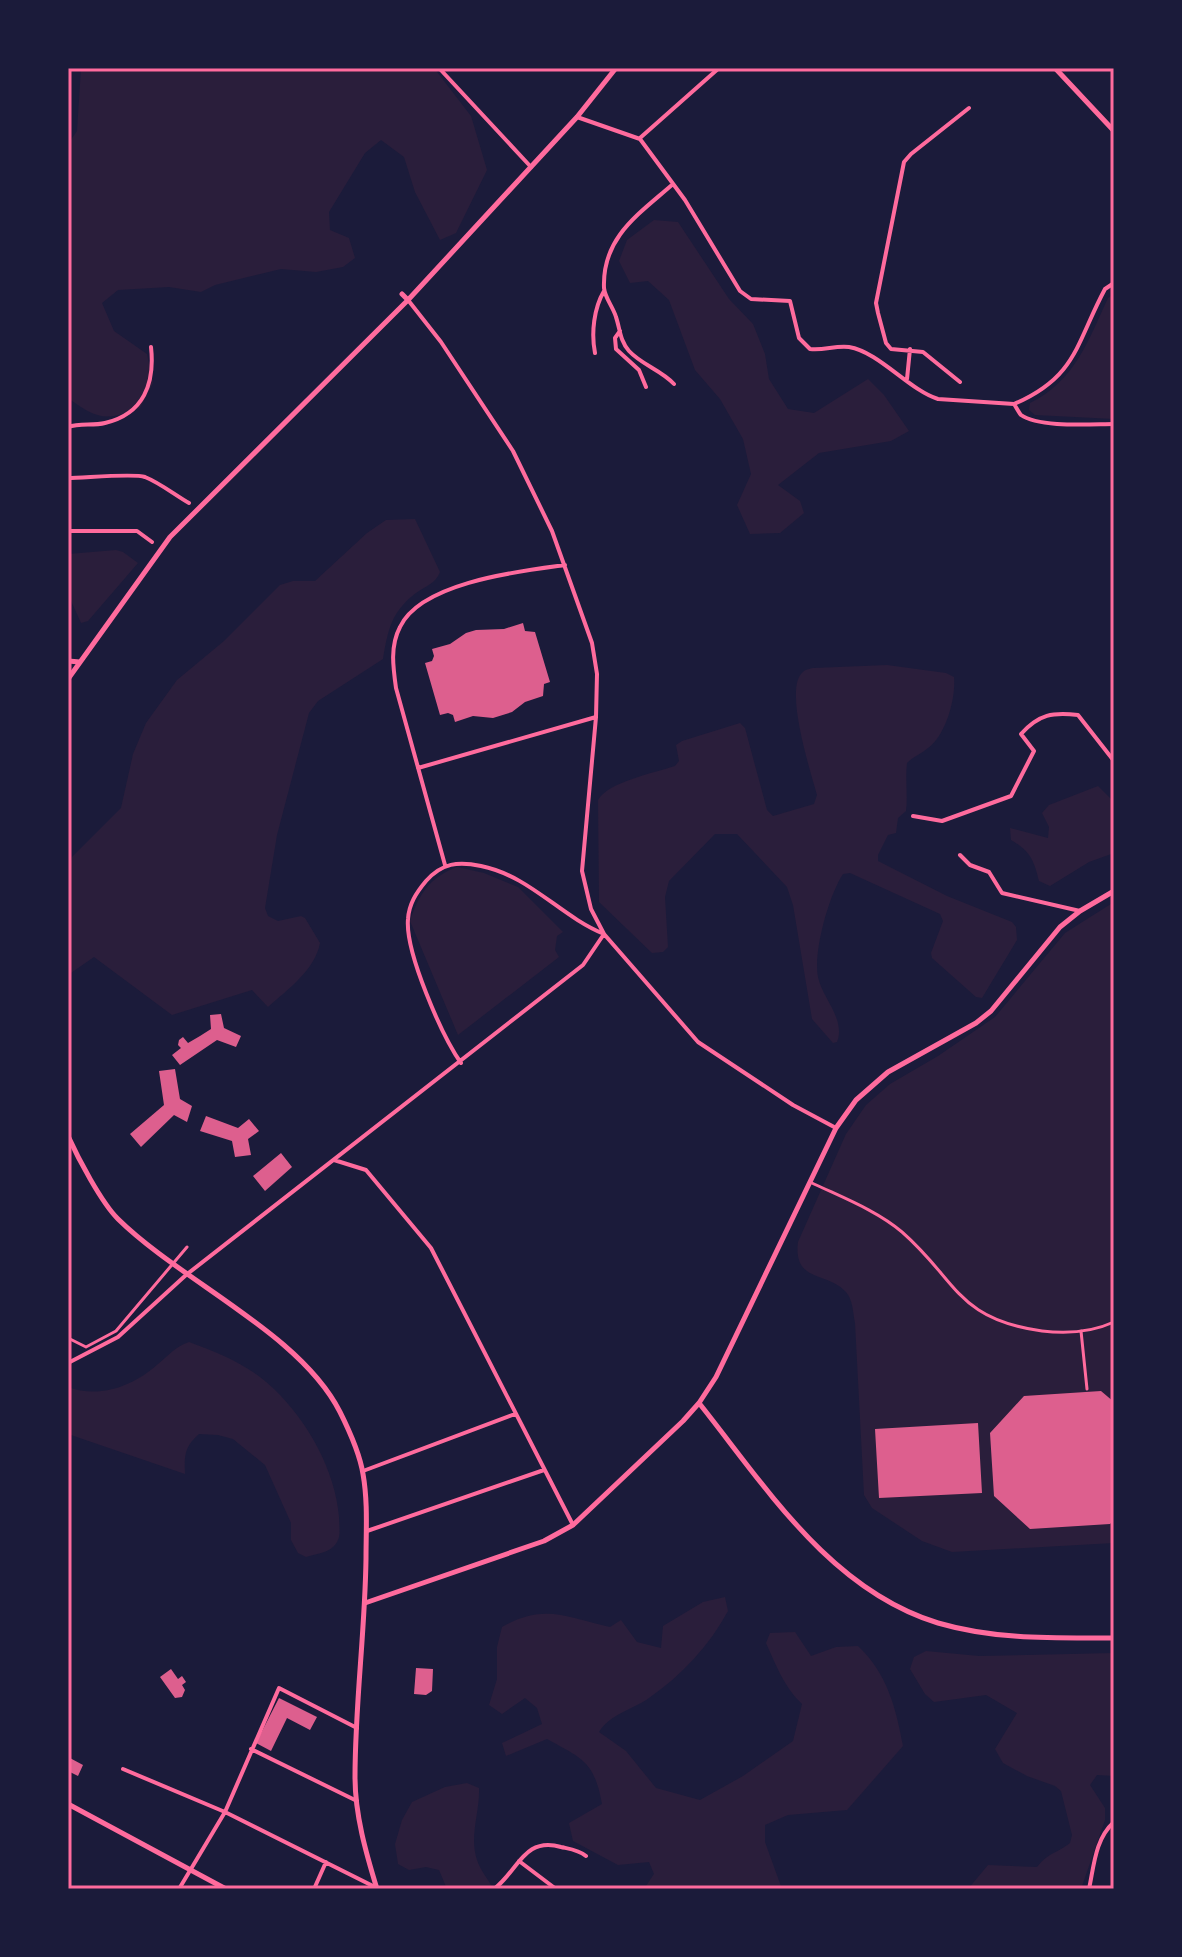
<svg xmlns="http://www.w3.org/2000/svg" width="1182" height="1957" font-family="'Space Grotesk',sans-serif">
	<rect width="100%" height="100%" fill="#1b1b3a"/>
	<!-- green -->
	<path fill="#2a1e3b" d="M81,68H434L471,116L487,170L456,233L440,240L415,192L404,157L381,140L365,153L329,212L330,230L349,238L355,258L343,267L316,272L281,269L215,285L201,292L169,287L118,290L102,303L114,331L147,354L153,383L140,408C106,421 98,420 68,398V144L77,131Z
		M654,220L678,222L729,299L753,324L765,354L769,379L788,409L814,413L868,379L884,395L909,431L891,441L819,453L778,485L800,501L804,513L780,533L750,534L737,505L751,474L743,439L720,399L695,370L669,300L648,281L630,283L619,261L627,240Z
		M1114,294V419L1035,415L1029,410L1030,403C1075,381 1088,341 1108,298Z
		M415,519L440,572C436,583 426,586 416,593C391,612 388,630 383,659L318,701L309,713L277,835L265,908L268,916L278,921L301,916L305,918L320,943C315,970 287,990 268,1007L252,990L172,1015L94,957L68,975L70,864L72,857L121,808L133,754L146,723L177,680L224,641L280,585L293,581H315L367,533L386,520Z
		M116,550L123,552L138,563L88,621L81,623L68,594V554Z
		M887,665L946,673L954,677C956,698 946,735 928,748C921,754 914,756 907,763C905,780 908,795 906,811L898,818L896,833L888,835L878,855V861L947,896L1012,922L1016,927L1017,940L982,998L976,997L932,958L931,953L943,921L940,914L850,873L843,874C829,895 813,952 818,977C822,998 846,1019 837,1042L833,1043L812,1019L793,905L787,887L737,834H715L669,881L665,897L668,947L663,952L652,953L599,902L598,800C608,782 654,773 675,766L679,761L676,745L682,741L740,723L745,728L767,810L773,816L814,804L817,795C811,773 783,687 803,672C804,670 812,668 814,668Z
		M1098,786L1114,802V853L1089,862L1050,886L1039,881C1034,860 1030,851 1011,840L1010,828L1048,838L1049,827L1042,813L1049,805Z
		M457,867L484,873L518,887L563,932L557,936L555,950L559,957L458,1035L410,921C419,894 429,878 457,867Z
		M1114,902V1543L952,1552L922,1541L872,1508L864,1495L855,1323C853,1313 853,1300 846,1292C827,1271 793,1283 798,1242L846,1134L866,1105L890,1084L938,1056L995,1017L1065,933Z
		M189,1342C219,1353 251,1366 274,1389C308,1422 335,1470 339,1517C339,1528 342,1538 334,1546C328,1553 315,1554 306,1557L298,1553L291,1540V1523L265,1465L233,1439L218,1435L199,1434C185,1446 184,1455 185,1474L68,1434V1387C99,1399 134,1386 158,1364C169,1355 175,1347 189,1342Z
		M725,1597L728,1611C709,1646 682,1675 649,1698C632,1710 610,1714 599,1732L626,1751L656,1788L700,1800L743,1776L793,1741L802,1704C784,1687 776,1665 766,1643L770,1633L795,1632L811,1656L836,1647L858,1646C887,1673 896,1708 903,1746L847,1810L788,1815L765,1825V1842L782,1889H644L654,1874L649,1862L618,1865L573,1841L569,1823L602,1804C594,1761 583,1759 547,1739L506,1756L502,1743L542,1724L537,1708L525,1698L502,1714L489,1705L497,1679V1647L502,1627C544,1603 566,1617 610,1627L621,1620L637,1642L661,1648L663,1626L703,1602Z
		M926,1651L979,1656L1114,1653V1776L1097,1775L1090,1785L1105,1808V1820L1081,1889H968L988,1865L1037,1867C1049,1852 1056,1854 1070,1843L1072,1835L1061,1791L1055,1786L1027,1776L1003,1763L995,1749L1017,1713L986,1695L934,1702L925,1694L910,1669L914,1657Z
		M467,1783L479,1788C480,1812 469,1836 477,1860C480,1870 489,1880 493,1889H447L439,1870L426,1867L409,1870L398,1864L395,1844L402,1820L412,1802L445,1787Z"/>
	<!-- building -->
	<path fill="#dd5f8e" d="M523,623L525,631L535,632L550,682L544,684L543,696L525,702L512,712L493,718L473,716L455,722L453,715L448,713L440,715L425,663L432,661L434,656L432,649L450,644L466,633L476,630L504,629Z
		M221,1014L224,1028L241,1036L236,1047L217,1040L180,1065L172,1055L181,1048L178,1045L179,1040L183,1037L188,1043L200,1036L211,1029L210,1015Z
		M175,1069L180,1099L192,1106L187,1122L174,1115L141,1147L130,1134L164,1105L159,1071Z
		M206,1116L238,1128L249,1119L259,1131L248,1139L251,1155L235,1157L232,1141L200,1131Z
		M281,1153L292,1167L265,1191L253,1176Z
		M1101,1391L1114,1402V1520L1110,1524L1030,1529L994,1496L990,1433L1024,1396Z
		M978,1423L982,1493L879,1498L875,1429Z
		M416,1668L433,1669L432,1691L426,1695L414,1694Z
		M171,1669L178,1679L182,1676L186,1682L182,1685L185,1690L182,1697L175,1698L160,1677Z
		M279,1698L317,1717L310,1730L287,1718L271,1751L256,1743Z
		M68,1757L83,1765L78,1776L68,1771Z"/>
	<g fill="none" stroke-linecap="round" stroke-linejoin="round">
		<!-- pedestrian -->
		<path stroke="#ff6b9d" stroke-width="3" d="M810,1182C841,1197 876,1210 902,1232C958,1281 956,1319 1042,1331C1066,1334 1092,1332 1114,1322
			M1081,1331L1087,1389
			M68,1338L86,1347L116,1331L187,1247"/>
		<!-- minor -->
		<path stroke="#ff6b9d" stroke-width="4" d="M439,68L531,167
			M577,117L640,139L685,200L740,291L751,299L790,301L799,338L810,349C823,351 836,345 849,347C879,352 909,390 938,399L1014,404C1016,407 1019,413 1021,415C1039,428 1092,424 1114,424
			M640,138L719,68
			M673,184C639,214 602,237 604,288C605,298 613,307 616,317C620,329 620,341 629,351C642,365 661,370 674,384
			M408,300L441,342L513,451L552,531L592,643L597,674L596,717L582,871L591,909L604,934L698,1042L793,1105L836,1128
			M620,331L615,338L616,349L639,370L646,387
			M595,353C591,333 594,308 604,291
			M907,379L910,349
			M960,382L923,352L891,349L886,343L878,313L876,303L904,162L911,154L969,108
			M1014,404C1077,377 1076,343 1105,289L1114,283
			M68,427C80,423 93,426 105,423C144,414 155,383 151,347
			M68,478C84,478 134,473 145,477C160,483 175,495 189,503
			M68,531H137L152,542
			M418,768L596,717
			M913,816L942,821L1011,796L1034,751L1021,734C1039,714 1053,712 1078,715L1114,761
			M960,855L970,865L989,872L1002,893L1080,911
			M445,865L396,688C393,667 390,646 400,627C421,582 521,571 565,565
			M334,1160L366,1170L431,1248L573,1525
			M68,1363L118,1337L186,1275L583,965L604,934C560,916 530,876 481,866C458,861 442,863 426,881C416,893 409,904 408,919C405,952 442,1036 461,1063
			M363,1471L515,1414
			M367,1531L544,1470
			M251,1749L357,1801
			M123,1769L225,1812L377,1888
			M519,1861L556,1889
			M179,1889L225,1812L279,1688L357,1728
			M314,1889L326,1862
			M494,1889C518,1871 524,1836 561,1847C570,1849 579,1850 586,1856
			M590,1889H606
			M1089,1889C1094,1866 1095,1839 1114,1822"/>
		<!-- tertiary -->
		<path stroke="#ff6b9d" stroke-width="5" d="M1055,68L1114,131
			M402,294L408,300
			M68,661L80,662
			M68,679L170,537L408,300L577,117L616,68
			M68,1136C78,1158 101,1202 118,1219C182,1282 300,1333 340,1412C349,1430 360,1455 363,1474C368,1502 366,1531 366,1559C365,1632 355,1704 355,1777C355,1815 366,1853 377,1889
			M699,1403C766,1487 830,1590 938,1623C996,1640 1055,1638 1114,1638
			M365,1603L544,1541L573,1525L683,1421L699,1403L716,1377L836,1128L856,1100L888,1072L976,1023L991,1011L1060,927L1080,911L1114,891
			M68,1804L226,1889"/>
	</g>
	<!-- border -->
	<rect width="1182" height="1957" fill="none" stroke="#1b1b3a" stroke-width="140"/>
	<rect x="70" y="70" width="1042" height="1817" fill="none" stroke="#ff6b9d" stroke-width="3"/>
</svg>
